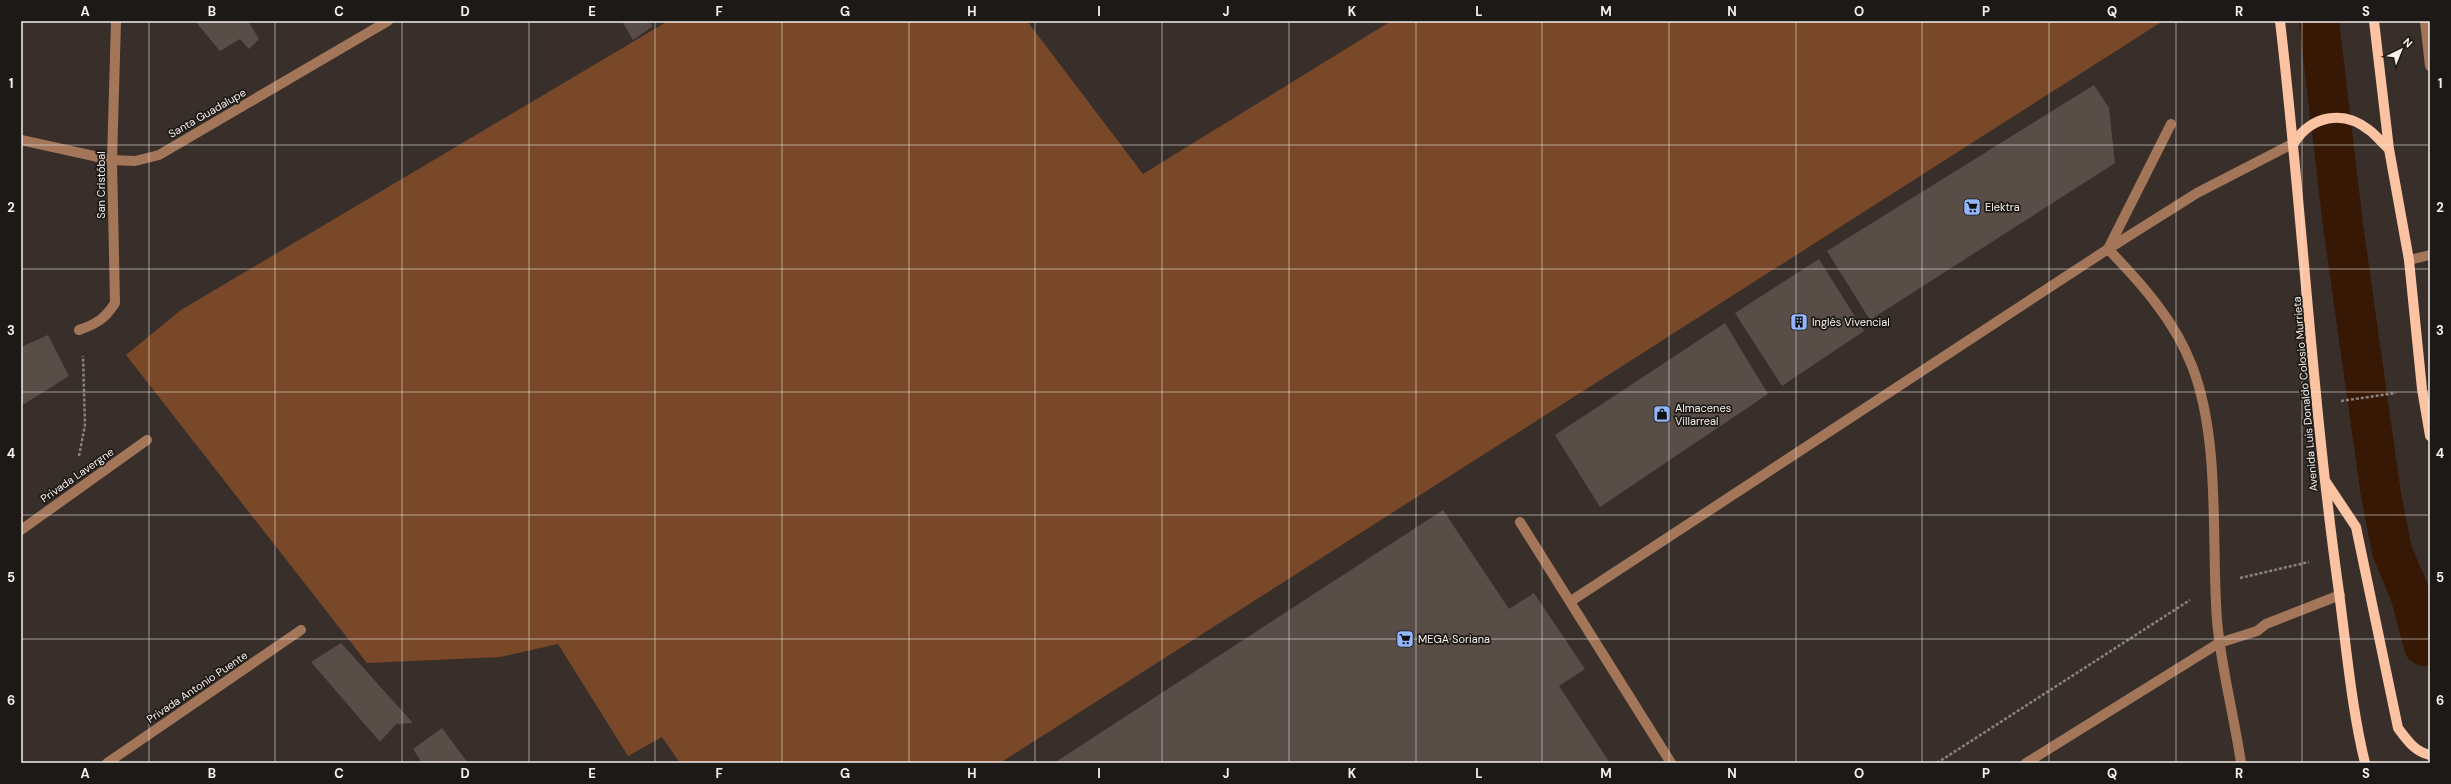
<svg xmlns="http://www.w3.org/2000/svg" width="2451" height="784" font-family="'DM Sans',sans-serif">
	<rect width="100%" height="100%" fill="#392f2a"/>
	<!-- green -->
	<path fill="#794829" d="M668,21H1027L1143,174L1391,21H2163L1000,763H680L662,737L628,756L558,644L500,657L367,663L126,355L181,310Z"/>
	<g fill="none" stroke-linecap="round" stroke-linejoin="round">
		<!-- canal -->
		<path stroke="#361804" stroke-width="40" d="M2319,21L2343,225L2381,495L2392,551L2410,594L2424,646"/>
	</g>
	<!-- building -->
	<path fill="#584d47" d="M195,21H248L259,39L249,49L240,39L220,51Z
		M622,21H649L653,26L633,40Z
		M2094,85L2109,108L2115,163L1870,320L1827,251Z
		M1819,259L1864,331L1782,386L1735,313Z
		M1725,323L1768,394L1600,507L1555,435Z
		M48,335L69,376L21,406V347Z
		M1443,510L1509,609L1534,593L1585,669L1559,686L1610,763H1054Z
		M341,643L413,723L396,724L380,742L311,662Z
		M442,728L468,763H422L413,749Z"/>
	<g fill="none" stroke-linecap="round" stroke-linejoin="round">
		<!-- path -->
		<path stroke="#8c837f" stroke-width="2.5" stroke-dasharray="3 2" stroke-linecap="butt" d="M2341,401L2396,393
			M79,456L85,425L83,356
			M2240,578L2309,562
			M1937,763L2190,600"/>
		<!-- minor -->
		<path stroke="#a3765a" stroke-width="10" d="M2425,21L2430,66
			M21,140L112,160L135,161L159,155L388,21
			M2108,249C2141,283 2175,321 2192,366C2221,440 2211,541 2217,620C2221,668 2234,715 2241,763
			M2108,249L2171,124
			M2409,260L2430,255
			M79,330C96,324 105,319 115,303L112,160L116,21
			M1520,522L1671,763
			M21,530L147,440
			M1571,601L2108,249L2197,193L2294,143
			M107,763L301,630
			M2026,763L2219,643L2257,631L2266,624L2340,595"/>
		<!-- major -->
		<path stroke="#fbc3a1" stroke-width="10" d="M2280,21C2302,209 2312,398 2338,585C2346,643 2351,706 2365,763
			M2374,21L2389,149L2409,260L2422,389L2430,436
			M2294,143C2311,116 2343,109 2369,130C2376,135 2382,143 2389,149
			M2326,482L2356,527L2398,728C2407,740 2415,752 2430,755"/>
	</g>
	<!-- grid -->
	<path fill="none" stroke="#f6f0ec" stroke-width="1" stroke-opacity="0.55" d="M149,21V763M275,21V763M402,21V763M529,21V763M655,21V763M782,21V763M909,21V763M1035,21V763M1162,21V763M1289,21V763M1416,21V763M1542,21V763M1669,21V763M1796,21V763M1922,21V763M2049,21V763M2176,21V763M2302,21V763M21,145H2430M21,269H2430M21,392H2430M21,515H2430M21,639H2430"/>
	<!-- icons -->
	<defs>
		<symbol id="supermarket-square" viewBox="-11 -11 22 22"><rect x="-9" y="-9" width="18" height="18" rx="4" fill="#92b7fd" stroke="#1d1916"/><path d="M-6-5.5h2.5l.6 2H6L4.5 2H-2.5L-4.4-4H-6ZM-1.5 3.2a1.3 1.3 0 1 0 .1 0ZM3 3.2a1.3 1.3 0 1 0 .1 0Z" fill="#111"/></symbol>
		<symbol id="building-square" viewBox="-11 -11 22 22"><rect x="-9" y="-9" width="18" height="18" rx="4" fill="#92b7fd" stroke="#1d1916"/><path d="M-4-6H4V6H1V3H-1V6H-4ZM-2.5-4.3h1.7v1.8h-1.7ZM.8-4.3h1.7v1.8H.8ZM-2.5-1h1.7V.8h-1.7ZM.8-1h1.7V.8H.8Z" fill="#111"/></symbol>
		<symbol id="shop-square" viewBox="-11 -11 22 22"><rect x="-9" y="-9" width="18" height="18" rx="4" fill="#92b7fd" stroke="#1d1916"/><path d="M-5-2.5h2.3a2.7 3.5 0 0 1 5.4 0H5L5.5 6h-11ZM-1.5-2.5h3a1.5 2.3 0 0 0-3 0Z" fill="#111"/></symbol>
	</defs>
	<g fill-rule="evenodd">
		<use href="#supermarket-square" x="1962" y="197" width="20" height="20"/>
		<use href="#building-square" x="1789" y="312" width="20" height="20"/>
		<use href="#shop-square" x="1652" y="404" width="20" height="20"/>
		<use href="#supermarket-square" x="1395" y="629" width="20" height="20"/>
	</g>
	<g text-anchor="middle" stroke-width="3.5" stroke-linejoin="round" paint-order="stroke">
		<!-- street labels -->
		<g font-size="11" fill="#f6f0ec" stroke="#1d1916">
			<text transform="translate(207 113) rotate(-30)" y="4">Santa Guadalupe</text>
			<text transform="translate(101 185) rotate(-90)" y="4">San Cristóbal</text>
			<text transform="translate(2305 394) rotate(-95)" y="4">Avenida Luis Donaldo Colosio Murrieta</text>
			<text transform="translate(77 475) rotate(-35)" y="4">Privada Lavergne</text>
			<text transform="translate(197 687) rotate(-34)" y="4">Privada Antonio Puente</text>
		</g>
		<!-- poi labels -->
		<g font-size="11" fill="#f6f0ec" stroke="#1d1916" text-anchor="start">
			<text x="1985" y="211">Elektra</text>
			<text x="1812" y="326">Inglés Vivencial</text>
			<text x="1675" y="412">Almacenes<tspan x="1675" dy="13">Villarreal</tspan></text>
			<text x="1418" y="643">MEGA Soriana</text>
		</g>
	</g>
	<!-- border -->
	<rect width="2451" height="784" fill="none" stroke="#1d1916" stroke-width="44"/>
	<!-- north arrow -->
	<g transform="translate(2401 50) rotate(43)" stroke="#1d1916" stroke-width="3" paint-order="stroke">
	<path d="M0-3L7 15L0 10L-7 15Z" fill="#f6f0ec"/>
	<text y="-6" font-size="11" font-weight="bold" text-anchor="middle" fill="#f6f0ec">N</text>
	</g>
	<rect x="22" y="22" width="2407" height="740" fill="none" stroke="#f6f0ec" stroke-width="1.5"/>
	<g font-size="13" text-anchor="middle" font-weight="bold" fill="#f6f0ec">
		<text x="85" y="16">A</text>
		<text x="212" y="16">B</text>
		<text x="339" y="16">C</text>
		<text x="465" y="16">D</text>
		<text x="592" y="16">E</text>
		<text x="719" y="16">F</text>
		<text x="845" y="16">G</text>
		<text x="972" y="16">H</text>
		<text x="1099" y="16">I</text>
		<text x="1226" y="16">J</text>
		<text x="1352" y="16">K</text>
		<text x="1479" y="16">L</text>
		<text x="1606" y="16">M</text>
		<text x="1732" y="16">N</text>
		<text x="1859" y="16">O</text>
		<text x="1986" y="16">P</text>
		<text x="2112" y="16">Q</text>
		<text x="2239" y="16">R</text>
		<text x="2366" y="16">S</text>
		<text x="11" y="88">1</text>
		<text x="2440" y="88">1</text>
		<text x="11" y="212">2</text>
		<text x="2440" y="212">2</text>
		<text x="11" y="335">3</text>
		<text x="2440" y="335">3</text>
		<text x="11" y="458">4</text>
		<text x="2440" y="458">4</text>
		<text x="11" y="582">5</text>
		<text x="2440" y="582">5</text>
		<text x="11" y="705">6</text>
		<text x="2440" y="705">6</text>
		<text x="85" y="778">A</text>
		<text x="212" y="778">B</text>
		<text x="339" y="778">C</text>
		<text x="465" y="778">D</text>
		<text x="592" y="778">E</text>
		<text x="719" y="778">F</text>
		<text x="845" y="778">G</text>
		<text x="972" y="778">H</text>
		<text x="1099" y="778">I</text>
		<text x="1226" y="778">J</text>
		<text x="1352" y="778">K</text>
		<text x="1479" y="778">L</text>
		<text x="1606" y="778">M</text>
		<text x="1732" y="778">N</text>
		<text x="1859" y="778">O</text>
		<text x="1986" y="778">P</text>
		<text x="2112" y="778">Q</text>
		<text x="2239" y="778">R</text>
		<text x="2366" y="778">S</text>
	</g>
</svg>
